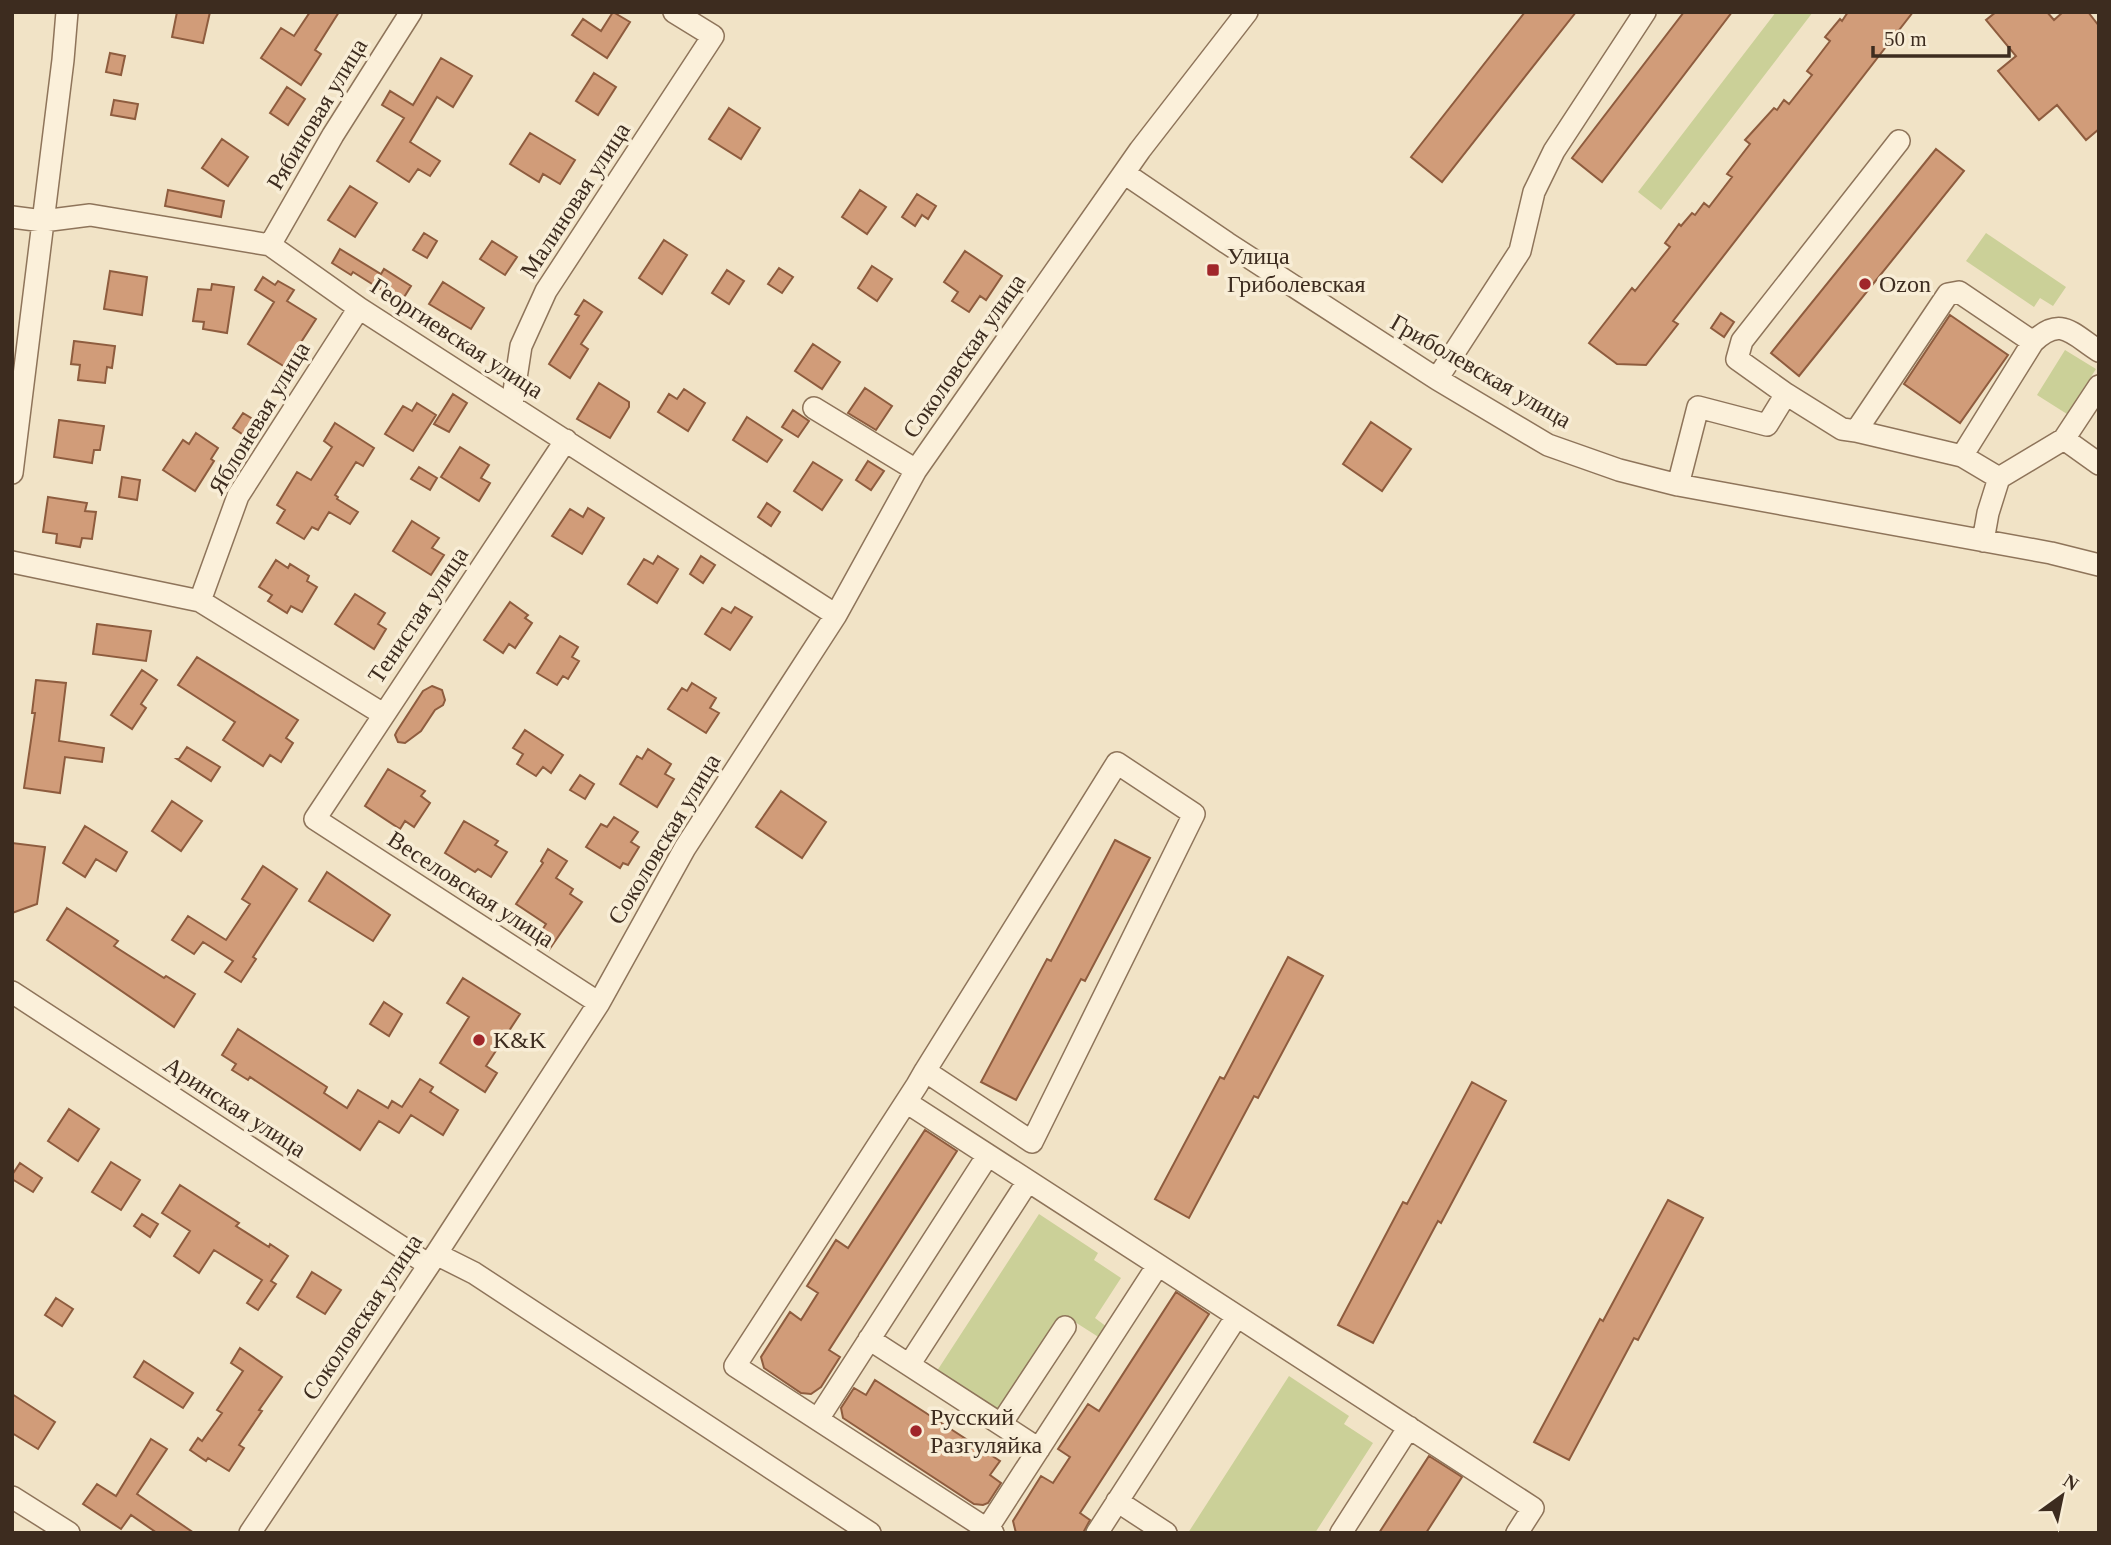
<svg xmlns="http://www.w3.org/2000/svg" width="2111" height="1545" font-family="Georgia,serif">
	<rect width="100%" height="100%" fill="#f1e3c6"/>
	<!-- green -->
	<path fill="#cbd098" d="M1776,12H1813L1661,210L1638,192Z
		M1986,233L2066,287L2053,306L2040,298L2034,307L1966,261Z
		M2065,350L2096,369L2067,414L2037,395Z
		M1039,1214L1098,1253L1094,1260L1121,1278L1095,1318L1107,1327L1100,1338L1064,1315L999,1416L935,1374Z
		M1289,1376L1349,1416L1344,1424L1373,1443L1315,1533H1188Z"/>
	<!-- building -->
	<path fill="#d19c79" stroke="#8e5c3e" stroke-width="2" d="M177,12H210L203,43L172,37Z
		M310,12H339L315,50L321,54L301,85L261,58L281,28L294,36Z
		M613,12L630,22L607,58L572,35L583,19L601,31Z
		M1525,12H1576L1442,182L1411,157Z
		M1684,12H1732L1602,182L1572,158Z
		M1848,12H1913L1673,321L1678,324L1646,365L1617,364L1589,343L1632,288L1635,291L1639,286L1670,247L1665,243L1679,224L1681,226L1692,213L1695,215L1704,203L1709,207L1732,177L1727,174L1750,144L1745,140L1774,108L1777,110L1784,100L1789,104L1812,75L1807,71L1830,41L1825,37L1840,19L1842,21Z
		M1996,12H2047L2054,20L2063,12H2088L2099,26V129L2086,140L2057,105L2039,120L1998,71L2016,56L1986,20Z
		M110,53L125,56L121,75L106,72Z
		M441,58L472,76L453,107L437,97L410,142L440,161L430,176L418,169L409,182L377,161L404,118L382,105L390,91L413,105Z
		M594,73L616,87L598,115L576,101Z
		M287,87L305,99L288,125L270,113Z
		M114,100L138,104L135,119L111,115Z
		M729,108L760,128L741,159L709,139Z
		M530,133L575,160L560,184L543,174L539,182L510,164Z
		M222,139L248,157L228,186L202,168Z
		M1936,149L1964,171L1799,376L1771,353Z
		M350,186L377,203L355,237L328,220Z
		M168,190L224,201L221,217L165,206Z
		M860,190L886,207L867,234L842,217Z
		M917,194L936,206L928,219L922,215L915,226L902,217Z
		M424,233L437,241L427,258L413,250Z
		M664,240L687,255L662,294L639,278Z
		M492,241L517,257L505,275L480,259Z
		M340,249L381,274L384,269L411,286L401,302L353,272L351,275L332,263Z
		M965,251L1002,276L986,300L980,296L969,312L952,301L958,292L944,282Z
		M872,266L892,279L877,301L858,288Z
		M779,268L793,277L782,293L768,284Z
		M727,270L744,281L729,304L712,293Z
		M110,271L147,277L142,315L104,309Z
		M263,277L275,285L278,281L294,290L287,301L316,319L285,367L248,344L274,302L255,290Z
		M443,282L484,308L471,329L429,304Z
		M212,284L234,287L227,333L203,329L204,322L193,321L198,289L211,290Z
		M584,300L602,312L581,344L588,349L570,378L549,364L579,316L575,314Z
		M1721,313L1734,322L1724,337L1711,328Z
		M1950,315L2008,355L1960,423L1904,384Z
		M74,341L115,346L112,368L107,367L105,383L78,380L80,365L71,364Z
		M813,344L840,362L822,389L795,371Z
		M599,383L629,402V407L610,438L577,419Z
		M865,388L892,406L876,430L848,413Z
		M684,389L705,403L688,431L658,412L669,394L677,399Z
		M453,394L467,403L449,432L434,424Z
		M417,403L436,415L413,451L385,434L403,406L412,411Z
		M793,410L809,421L798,437L782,427Z
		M243,413L264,426L254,442L233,428Z
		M747,417L782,440L767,462L733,440Z
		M59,420L104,426L100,450H94L92,463L54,457Z
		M1371,422L1411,449L1382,491L1343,464Z
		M335,423L374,448L363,466L356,462L335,495L338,497L337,499L358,512L350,524L329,512L318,530L312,527L304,539L277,523L285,510L277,505L297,472L311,480L332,447L324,441Z
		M196,433L218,448L211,459L214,461L195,491L163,470L183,440L189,444Z
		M460,447L489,465L481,478L490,483L479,501L441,477Z
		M868,461L884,471L871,490L856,480Z
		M813,462L842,480L822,510L794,491Z
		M419,467L437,478L430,490L411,479Z
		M122,477L140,480L137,500L119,497Z
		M48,497L87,503L85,511L96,512L92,539L82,538L80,547L56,543L57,534L43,532Z
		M767,503L780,512L771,526L758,517Z
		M588,508L604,518L582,554L552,536L570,509L583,517Z
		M412,521L439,538L432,548L444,555L431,575L393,551Z
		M658,556L678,569L657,603L628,584L644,559L653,564Z
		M701,556L715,565L703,583L690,574Z
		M276,560L288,568L290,564L309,576L307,581L317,587L302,612L291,606L287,613L268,601L272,595L259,587Z
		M355,594L385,613L378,624L386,629L374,649L335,624Z
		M510,602L528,615L525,618L532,623L515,648L509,644L503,653L484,640Z
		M735,607L752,617L730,650L705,634L722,608L731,613Z
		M97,624L151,631L146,661L93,654Z
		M560,636L578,647L572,657L579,661L568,679L563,676L557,685L537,673Z
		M197,657L298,720L286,738L293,743L281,762L270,755L263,766L223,740L235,722L178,685Z
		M142,670L157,680L141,704L146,708L132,729L111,715Z
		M36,680L66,683L59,741L104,748L102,762L65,757L60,793L24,788L35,713H32Z
		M692,683L716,698L710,708L719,713L706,733L668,709L682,688L687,691Z
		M432,686L442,690L445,700L443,705L435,710L421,731L405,743L398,742L395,735L397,731L423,691Z
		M525,730L563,755L551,773L543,767L536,776L517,764L523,754L513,748Z
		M187,747L220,767L211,781L177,759H179Z
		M648,749L671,764L665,774L674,779L657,807L620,784L637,756L642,759Z
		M388,769L425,791L421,796L430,803L414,827L405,821L400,829L365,806Z
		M580,775L594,784L585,799L570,790Z
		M781,791L826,822L802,858L756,827Z
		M172,801L202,821L181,851L152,831Z
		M614,817L638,832L631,842L639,847L628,865L623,863L620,868L586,847L601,824L607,827Z
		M464,821L498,841L495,845L507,852L491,877L478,869L475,872L445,853Z
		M85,826L127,852L116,871L96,859L85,877L63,863Z
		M1115,840L1150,858L1085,981L1081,979L1016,1100L981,1082L1047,959L1051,961Z
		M12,843L45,847L37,904L12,913Z
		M548,849L567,861L556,878L573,889L570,894L582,902L549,950L535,941L546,924L516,904L543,863L541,861Z
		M263,866L297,889L253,957L256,959L241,982L225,972L233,961L203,942L194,954L172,940L188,916L226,940L250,904L242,899Z
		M327,872L390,915L373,941L309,901Z
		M67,908L118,941L114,946L164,978L166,976L195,994L174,1027L47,940Z
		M1288,957L1323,976L1258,1098L1254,1096L1189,1218L1155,1199L1220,1077L1224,1079Z
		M463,978L520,1014L486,1066L497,1073L485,1092L440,1063L469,1017L447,1003Z
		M384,1002L402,1014L389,1036L370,1024Z
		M238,1029L327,1087L324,1093L347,1108L358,1090L388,1108L392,1101L402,1107L420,1079L433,1087L430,1092L458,1110L443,1135L411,1115L399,1133L379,1121L360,1150L250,1077L248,1080L232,1070L236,1064L222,1055Z
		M1472,1082L1506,1101L1441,1223L1438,1221L1373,1343L1338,1325L1403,1202L1407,1204Z
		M69,1109L99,1129L78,1161L48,1141Z
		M925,1130L957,1151L829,1350L840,1357L821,1387L811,1394L801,1393L764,1368L761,1357L790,1312L801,1320L818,1293L807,1286L836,1240L848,1248Z
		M111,1162L140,1180L121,1210L92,1192Z
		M20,1163L42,1178L33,1192L12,1179V1175Z
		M180,1185L239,1223L236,1226L269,1247L270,1244L288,1256L271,1281L276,1284L258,1310L247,1303L262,1280L214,1250L199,1273L174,1256L190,1231L162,1213Z
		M1668,1200L1703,1218L1638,1340L1634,1338L1569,1460L1534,1442L1600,1319L1603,1321Z
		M142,1214L158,1224L150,1237L134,1226Z
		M312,1272L341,1290L325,1314L297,1297Z
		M1176,1292L1209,1314L1080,1513L1090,1520L1083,1533H1016L1013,1521L1041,1476L1053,1483L1070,1457L1058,1449L1088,1404L1099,1411Z
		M56,1298L73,1309L62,1326L45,1315Z
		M240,1348L282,1377L259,1410L262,1411L239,1445L244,1448L229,1471L208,1458L206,1461L190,1450L198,1438L202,1441L222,1413L217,1410L243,1371L231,1363Z
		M144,1361L193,1393L183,1408L134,1377Z
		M875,1380L1000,1461L990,1475L1001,1483L988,1503L983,1505L974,1504L843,1418L841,1408L854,1388L866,1395Z
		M12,1394L55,1422L38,1449L12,1433Z
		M151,1439L167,1449L137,1494L194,1533H157L131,1515L121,1529L83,1504L97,1484L116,1496Z
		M1429,1456L1462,1477L1426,1533H1379Z"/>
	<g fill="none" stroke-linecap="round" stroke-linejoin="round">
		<defs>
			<path id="minor" d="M1124,173L1227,243L1437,379L1548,445L1619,470L1678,485L2051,553L2099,565
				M12,217L43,221L90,215L270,245L359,308L836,615
				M270,245L333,135L411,12
				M2033,342C2061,315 2072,334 2099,351
				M1437,379L1520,251L1534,192L1554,151L1645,12
				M1786,394L1842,429L1856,431
				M512,404L521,346L546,291L713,36L674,12
				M814,408L916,470
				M2064,439L2099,386
				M566,440L315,819L599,1003
				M1962,456L1856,431L1948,294L1959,292L2033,342L1962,456L1999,478
				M12,473L63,60L67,12
				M1678,485L1698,407L1767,425L1786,394L1737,359L1742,341L1899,141
				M1983,541L1988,513L1999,478L2064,439L2099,464
				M12,562L200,601L383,714
				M200,601L238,496L359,308
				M12,992L429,1265
				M925,1071L1032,1142L1194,814L1117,763L925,1071L917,1085L735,1366L993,1533
				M906,1102L1237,1316
				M436,1254L474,1273L870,1533
				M869,1339L1039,1449
				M909,1365L1028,1181
				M818,1419L988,1155
				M1001,1424L1065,1327
				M12,1497L69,1533
				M1117,1501L1166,1533
				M987,1529L1158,1265
				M250,1533L429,1265L599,1003L685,848L836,615L916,470L1140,150L1247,12
				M1097,1533L1237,1316L1533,1508L1517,1533
				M1341,1533L1409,1427"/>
		</defs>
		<!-- minor casing -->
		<use href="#minor" stroke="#8e745a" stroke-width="24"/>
		<!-- minor -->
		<use href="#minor" stroke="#fbf0da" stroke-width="21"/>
	</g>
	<!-- markers -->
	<g fill="#a0262a" stroke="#f8edd6" stroke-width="2.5">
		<rect x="1206" y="263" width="14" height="14" rx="3.5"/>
		<circle cx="1865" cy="284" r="7"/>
		<circle cx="479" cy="1040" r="7"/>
		<circle cx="916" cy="1431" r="7"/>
	</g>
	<g text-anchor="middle" stroke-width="7" stroke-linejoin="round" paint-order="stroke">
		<!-- street labels -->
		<g font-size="24" fill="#3d2c1f" stroke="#f8edd6">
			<text transform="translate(317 114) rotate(-59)" y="8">Рябиновая улица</text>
			<text transform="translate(575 200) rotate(-57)" y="8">Малиновая улица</text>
			<text transform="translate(457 338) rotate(33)" y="8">Георгиевская улица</text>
			<text transform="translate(964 356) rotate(-55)" y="8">Соколовская улица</text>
			<text transform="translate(1481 371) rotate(30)" y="8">Гриболевская улица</text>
			<text transform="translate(259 418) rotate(-59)" y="8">Яблоневая улица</text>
			<text transform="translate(418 615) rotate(-56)" y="8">Тенистая улица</text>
			<text transform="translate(664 839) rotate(-59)" y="8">Соколовская улица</text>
			<text transform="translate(471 889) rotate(33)" y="8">Веселовская улица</text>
			<text transform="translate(235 1107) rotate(33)" y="8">Аринская улица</text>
			<text transform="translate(362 1317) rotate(-56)" y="8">Соколовская улица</text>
		</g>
		<!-- poi labels -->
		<g font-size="24" fill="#3d2c1f" stroke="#f8edd6" text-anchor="start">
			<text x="1227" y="264">Улица<tspan x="1227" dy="28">Гриболевская</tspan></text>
			<text x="1879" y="292">Ozon</text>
			<text x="493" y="1048">K&amp;K</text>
			<text x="930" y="1425">Русский<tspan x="930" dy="28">Разгуляйка</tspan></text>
		</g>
	</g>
	<!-- border -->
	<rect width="2111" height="1545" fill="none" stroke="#3d2c1f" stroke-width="28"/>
	<!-- north arrow -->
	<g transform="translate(2062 1496) rotate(33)" stroke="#f8edd6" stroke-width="5" paint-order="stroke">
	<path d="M0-5L12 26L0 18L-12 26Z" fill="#3d2c1f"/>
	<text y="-10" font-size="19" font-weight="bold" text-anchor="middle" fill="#3d2c1f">N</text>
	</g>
	<!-- scale -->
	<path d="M1873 46v10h136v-10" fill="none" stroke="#3d2c1f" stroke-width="3.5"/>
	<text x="1884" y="46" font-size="21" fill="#3d2c1f" stroke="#f8edd6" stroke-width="5" paint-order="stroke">50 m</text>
</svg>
